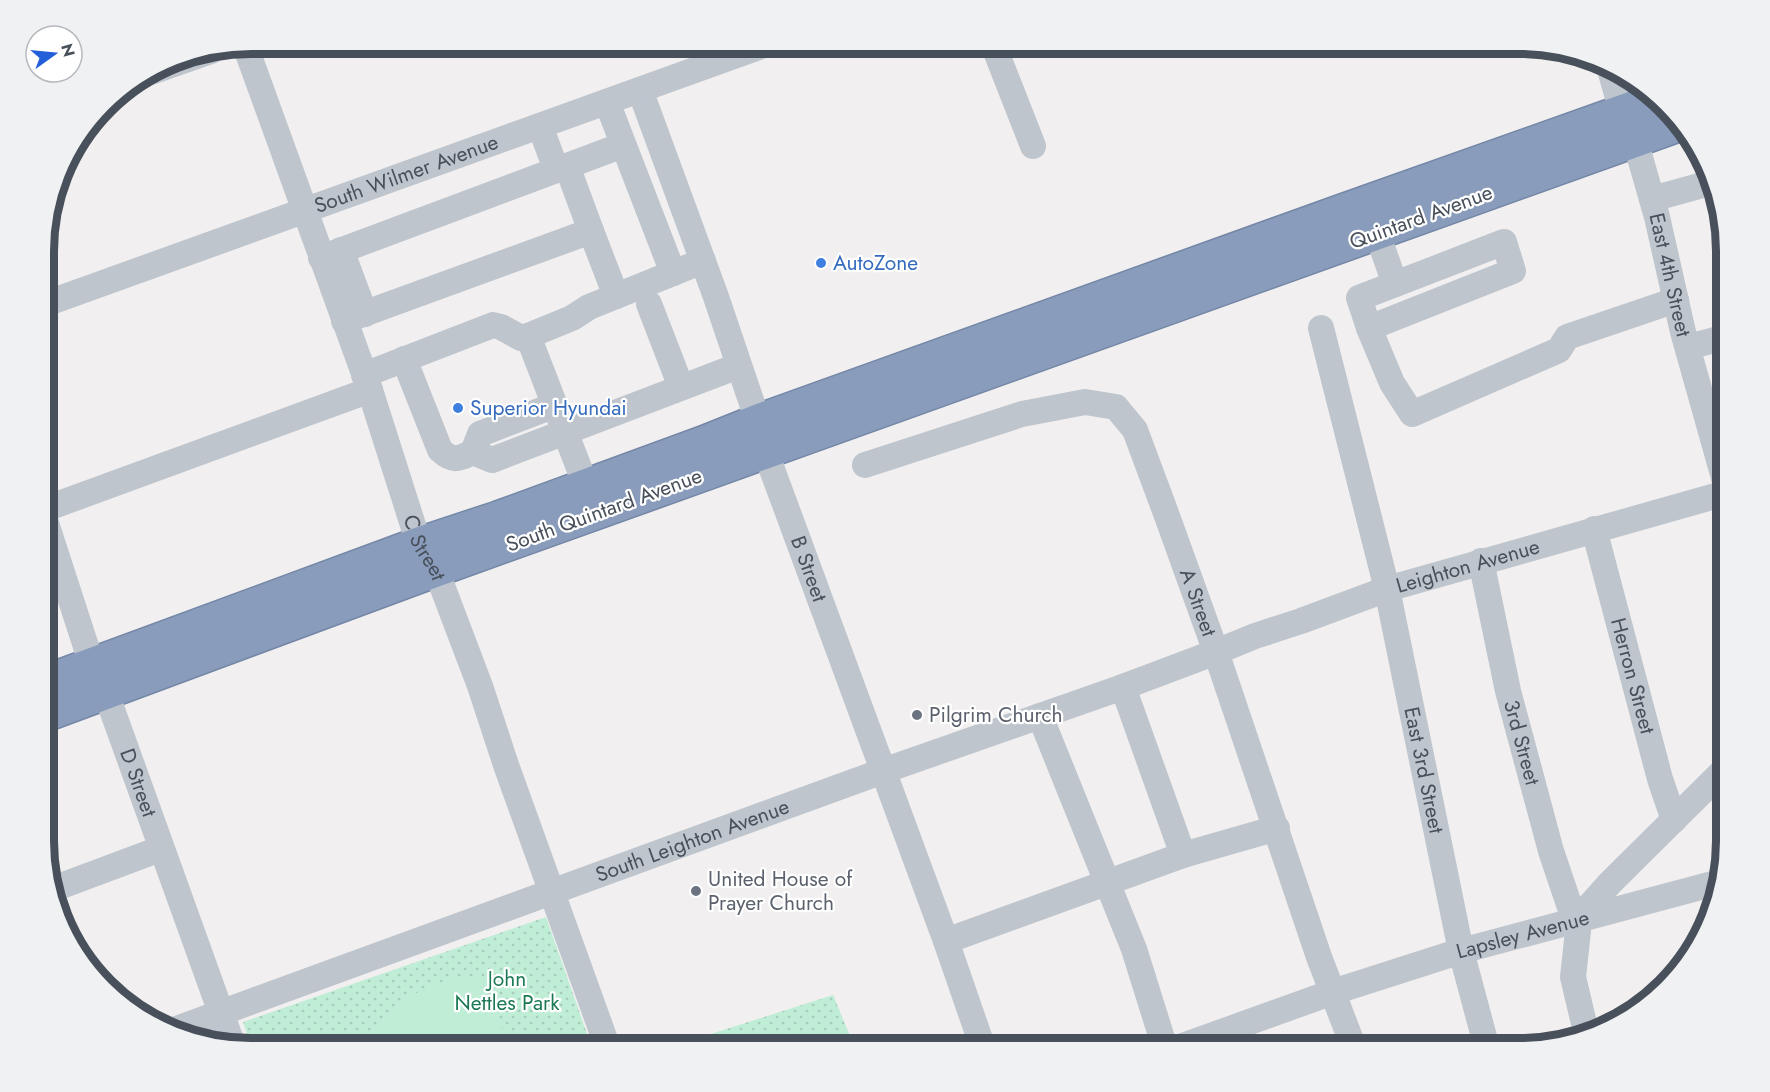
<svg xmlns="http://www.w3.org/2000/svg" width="1770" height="1092" font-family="Jost,sans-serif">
	<defs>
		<pattern id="grass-dots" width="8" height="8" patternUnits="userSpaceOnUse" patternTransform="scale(1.5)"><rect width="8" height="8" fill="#bfedd6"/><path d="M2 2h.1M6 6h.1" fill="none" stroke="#a6cdba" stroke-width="1.8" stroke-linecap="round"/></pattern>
	</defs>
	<rect width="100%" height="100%" fill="#f1efef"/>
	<!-- grass -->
	<path fill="url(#grass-dots)" d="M546,917L592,1048H252L243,1022Z
		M833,995L855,1048H667Z"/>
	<!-- pitch -->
	<path fill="#bfedd6" d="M480,978L510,1048H364C380,1016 411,990 446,981C457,979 469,979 480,978Z"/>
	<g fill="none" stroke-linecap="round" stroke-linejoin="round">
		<defs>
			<path id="highway" d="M45,682L419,544L498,518L703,443L758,421L1345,210L1655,100
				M45,715L436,570L1678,125"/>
		</defs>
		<!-- highway casing -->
		<use href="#highway" stroke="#7487a7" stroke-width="36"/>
		<!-- minor -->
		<g stroke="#bec5cd" stroke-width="26">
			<path d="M993,44L1033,146"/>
			<path id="s1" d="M245,45L370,390L419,544L436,570L480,686L506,765L608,1048"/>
			<path id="s2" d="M1609,66L1622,112L1635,140L1657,217L1683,332L1726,485"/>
			<path d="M151,72L211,51"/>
			<path id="s3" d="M640,90L715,294L758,421L766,453L946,941L983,1048"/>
			<path d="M607,102L673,273"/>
			<path d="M540,126L556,169"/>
			<path d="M567,166L591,231"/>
			<path d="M1652,199L1710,183"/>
			<path d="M1377,233L1395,284"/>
			<path d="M1504,242L1513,271L1369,328L1359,298Z"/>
			<path d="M341,250L365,314"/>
			<path d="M321,258L623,145"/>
			<path id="s4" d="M45,304L767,44"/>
			<path d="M649,304L681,387"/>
			<path d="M344,321L591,231L616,296"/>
			<path id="s5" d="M1321,328L1387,589L1461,951L1487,1048"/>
			<path d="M1369,328L1392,383L1412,414L1559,350L1567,337L1676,300"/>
			<path d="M528,336L572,318L589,307L703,261"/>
			<path d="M1688,347L1726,337"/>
			<path d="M404,359L440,450C453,462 458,459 473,452L492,460L738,366"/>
			<path d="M364,375L493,325L501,327L521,338L528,336L586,486"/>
			<path d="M473,452L480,434L555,405"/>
			<path id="s6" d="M865,465L1022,414L1085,402L1116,407L1135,430L1167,516L1216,652L1319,957L1354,1048"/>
			<path d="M45,509L370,390"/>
			<path id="s7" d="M45,520L92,665L106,693L233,1046"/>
			<path id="s8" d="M1594,529L1660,779L1674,820"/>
			<path id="s9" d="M1481,561L1508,691L1551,851L1578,931L1573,977L1586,1032"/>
			<path d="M1123,687L1183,855"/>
			<path d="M1040,716L1134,949L1165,1048"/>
			<path d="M53,889L160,849"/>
			<path d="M1576,921L1610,883L1726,768"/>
			<path d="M946,941L1183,855L1277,828"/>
			<path id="s10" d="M171,1031L883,771L1123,687L1216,652L1255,636L1301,621L1387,589L1726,493"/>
			<path id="s11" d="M1177,1048L1333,992L1461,951L1716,883"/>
		</g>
		<!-- highway -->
		<use href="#highway" stroke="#899cbb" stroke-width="33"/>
	</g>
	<!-- markers -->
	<g fill="#3f7fe0" stroke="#fff" stroke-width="2">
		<circle cx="821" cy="263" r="6"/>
		<circle cx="458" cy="408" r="6"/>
	</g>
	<g fill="#6b7280" stroke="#fff" stroke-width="2">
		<circle cx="917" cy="715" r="6"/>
		<circle cx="696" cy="891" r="6"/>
	</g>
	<g text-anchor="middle" stroke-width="4.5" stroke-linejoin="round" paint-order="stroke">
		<!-- street labels -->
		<g font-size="21" fill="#48505b" stroke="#fff">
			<text dy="7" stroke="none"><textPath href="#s4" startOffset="384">South Wilmer Avenue</textPath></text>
			<text transform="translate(1421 217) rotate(-20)" y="7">Quintard Avenue</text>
			<text dy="7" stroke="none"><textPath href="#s2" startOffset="218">East 4th Street</textPath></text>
			<text transform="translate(604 510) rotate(-20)" y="7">South Quintard Avenue</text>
			<text dy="7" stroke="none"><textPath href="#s1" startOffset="534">C Street</textPath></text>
			<text dy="7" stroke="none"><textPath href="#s10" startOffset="1378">Leighton Avenue</textPath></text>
			<text dy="7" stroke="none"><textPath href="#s3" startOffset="508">B Street</textPath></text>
			<text dy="7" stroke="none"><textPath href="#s6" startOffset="474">A Street</textPath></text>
			<text dy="7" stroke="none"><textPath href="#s8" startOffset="152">Herron Street</textPath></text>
			<text dy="7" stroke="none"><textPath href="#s9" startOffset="186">3rd Street</textPath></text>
			<text dy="7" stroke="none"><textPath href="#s5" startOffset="454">East 3rd Street</textPath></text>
			<text dy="7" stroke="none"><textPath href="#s7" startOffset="279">D Street</textPath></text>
			<text dy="7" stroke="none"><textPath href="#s10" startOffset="555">South Leighton Avenue</textPath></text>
			<text dy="7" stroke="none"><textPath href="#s11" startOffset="364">Lapsley Avenue</textPath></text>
		</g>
		<!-- shop labels -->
		<g font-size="21" fill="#366cbe" stroke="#fff" text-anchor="start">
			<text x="833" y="270">AutoZone</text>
			<text x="470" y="415">Superior Hyundai</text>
		</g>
		<!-- worship labels -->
		<g font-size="21" fill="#5b616d" stroke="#fff" text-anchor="start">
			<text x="929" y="722">Pilgrim Church</text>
			<text x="708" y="886">United House of<tspan x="708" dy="24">Prayer Church</tspan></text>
		</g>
		<!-- park labels -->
		<g font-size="21" fill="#1b7a54" stroke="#fff">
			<text x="507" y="986">John<tspan x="507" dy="24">Nettles Park</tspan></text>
		</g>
	</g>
	<!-- crop -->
	<path d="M0 0H1770V1092H0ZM251 54H1519A197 197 0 0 1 1716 251V841A197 197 0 0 1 1519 1038H251A197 197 0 0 1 54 841V251A197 197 0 0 1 251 54Z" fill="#f0f1f2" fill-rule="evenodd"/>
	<path fill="none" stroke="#48505b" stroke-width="8" d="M251 54H1519A197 197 0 0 1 1716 251V841A197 197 0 0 1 1519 1038H251A197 197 0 0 1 54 841V251A197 197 0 0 1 251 54Z"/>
	<!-- north arrow -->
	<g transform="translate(54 54) rotate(75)"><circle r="28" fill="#ffffff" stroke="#b6b9bd" stroke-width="1.5"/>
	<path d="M0-4.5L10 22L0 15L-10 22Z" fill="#225fd9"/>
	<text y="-9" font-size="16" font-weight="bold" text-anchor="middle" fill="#48505b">N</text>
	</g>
</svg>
